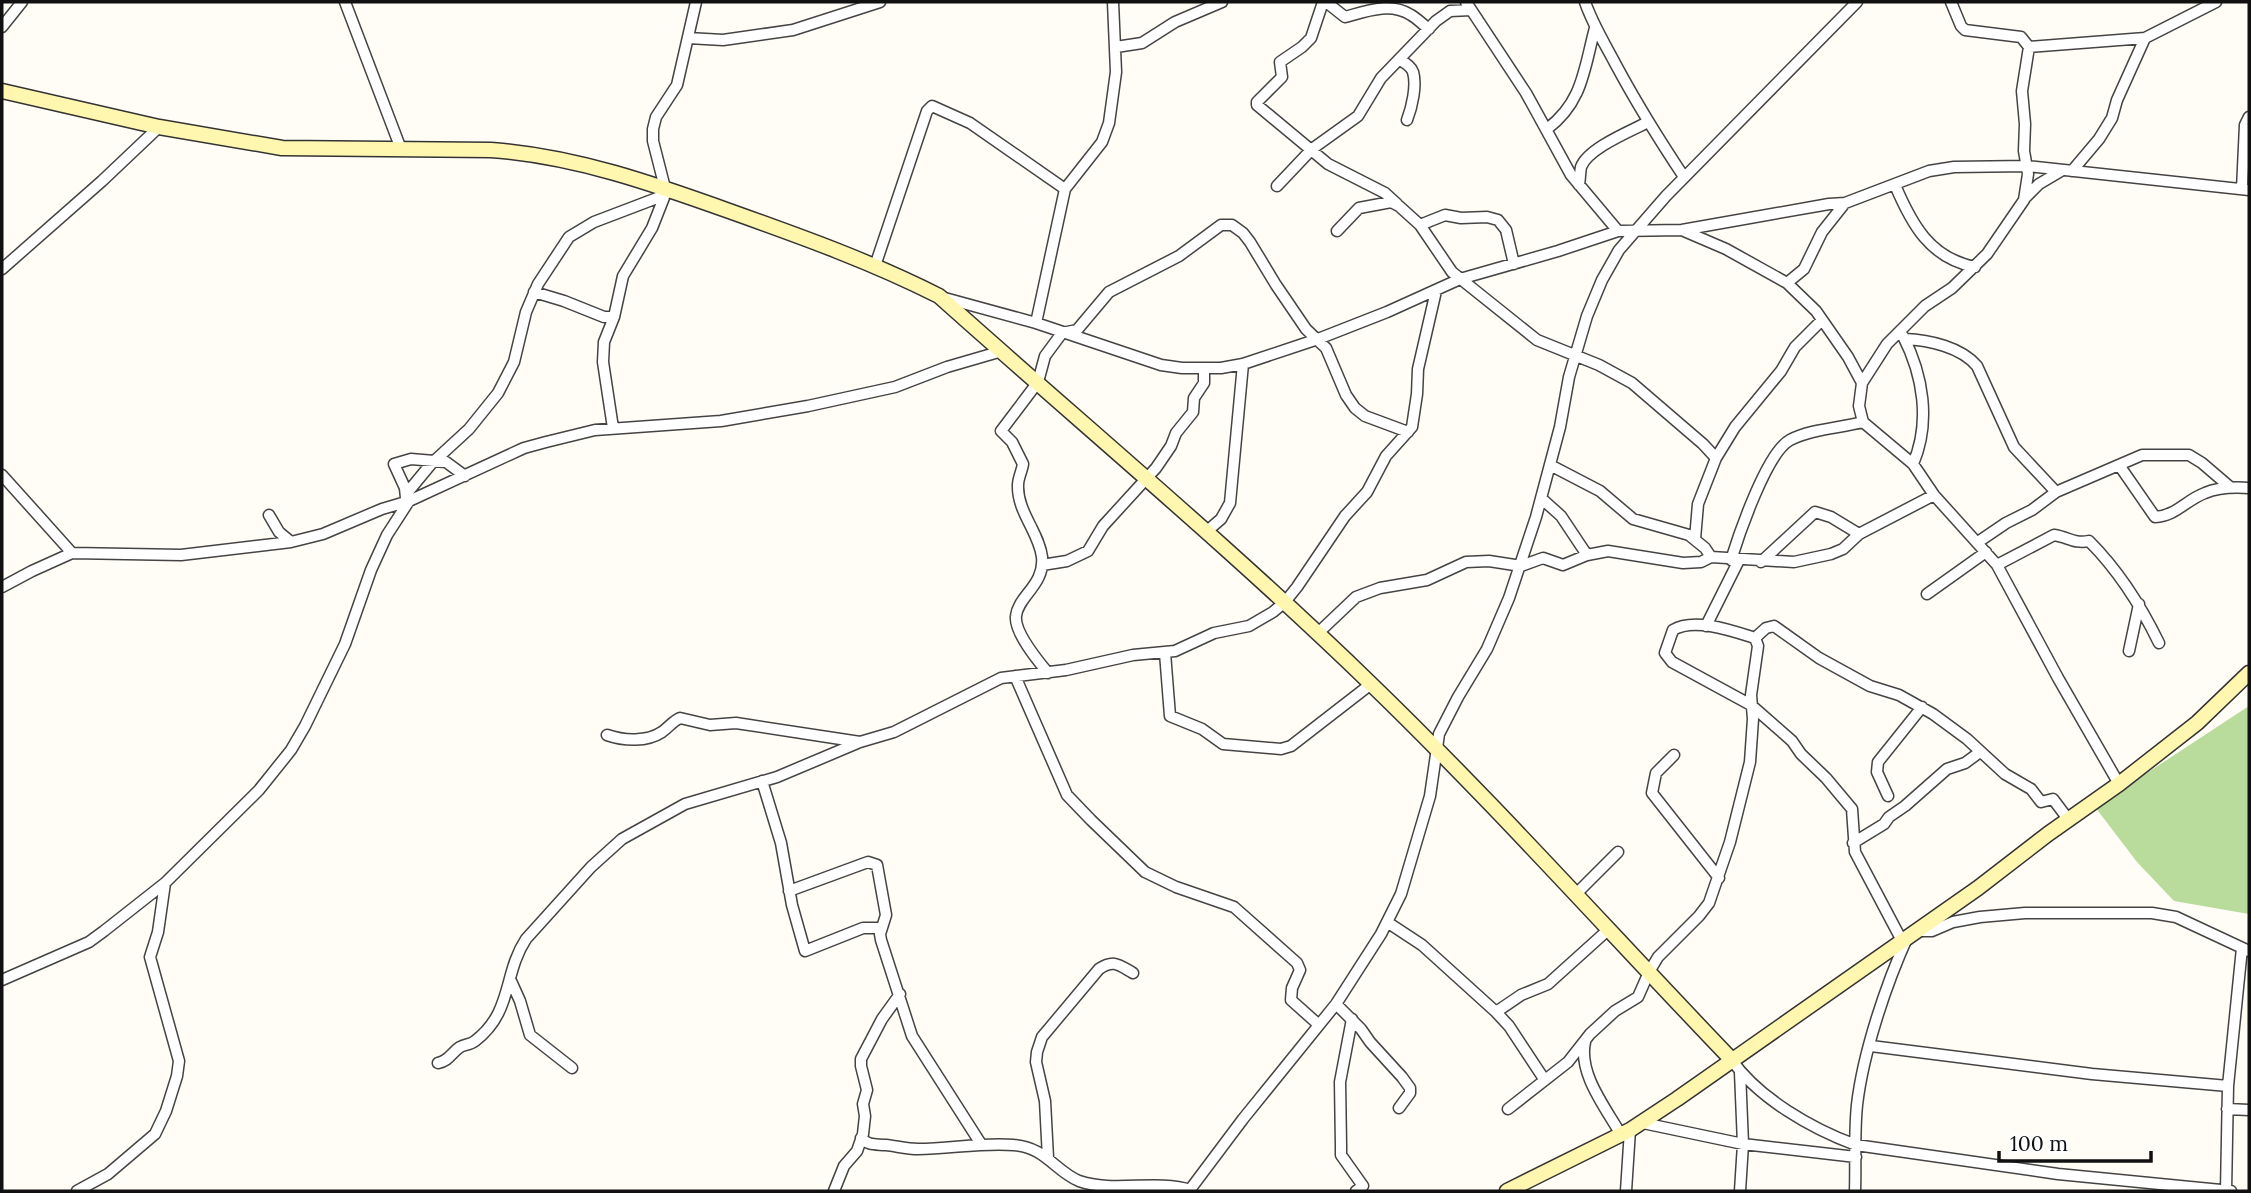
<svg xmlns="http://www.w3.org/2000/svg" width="2251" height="1193" font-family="Lora,serif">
	<rect width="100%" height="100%" fill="#fffdf5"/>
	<!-- forest -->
	<path fill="#b9dc9c" d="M2249,706V914L2174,901L2137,862L2095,807Z"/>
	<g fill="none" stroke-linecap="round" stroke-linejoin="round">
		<defs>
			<path id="street" d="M345,2L401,149
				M1323,2L1311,38L1302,47L1280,62L1282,77L1257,102V105L1328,164L1385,193L1397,204
				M1326,2L1345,17C1367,11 1390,2 1411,15C1418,19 1423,25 1429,29
				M1466,2L1526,93L1571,175L1618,231
				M1585,2C1593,25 1605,44 1616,65C1637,104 1660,141 1684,177
				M1951,2L1961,26L1965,30L2021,37L2029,47L2145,38L2216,2
				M2,27L22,2
				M688,38L723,40L793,30L880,2
				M1116,47L1142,43L1175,22L1222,2
				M1400,60C1405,63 1411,66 1413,72C1417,85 1412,107 1407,120
				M1547,129C1583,102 1584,69 1595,28
				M2072,171L2099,139L2112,118L2117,100L2145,38
				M1579,185C1580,179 1580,172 1581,167C1588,148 1631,131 1648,122
				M1895,185C1912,225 1930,258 1975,267
				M1277,186L1312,149L1358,116L1381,78L1436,21L1450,11L1471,10
				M2242,189L2245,125L2249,117
				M2025,198L2039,184L2061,171
				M1420,225L1445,215L1461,218L1487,217L1498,220L1506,230L1514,264
				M1337,231L1359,208L1391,202L1399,206L1420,225L1452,272L1537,340L1599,365L1632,383L1703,444L1716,458L1698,504L1695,539
				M1684,231L1726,249L1787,283L1816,311L1848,357L1862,383L1859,406L1863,422L1913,464L1934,495L1997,565L2058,678L2119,784
				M875,266L927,111L932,106L970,123L1065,189
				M2,269L102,181L159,127
				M1787,283L1804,269L1822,232L1845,203
				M534,292L564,301L604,317H614
				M941,297L1036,323L1161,365L1182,368H1221L1243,364L1318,339L1387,312L1460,279L1558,251L1618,231L1682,230L1829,204L1845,203L1929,171L1954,167L2027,166L2249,190
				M1036,323L1065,189L1102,142L1109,123L1116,72L1113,2
				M1903,336C1923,375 1931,422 1913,464
				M1905,339C1929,340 1961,347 1977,366L2014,447L2056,492
				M1862,383L1887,344L1925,306L1952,288L1987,254L2024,200L2028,174L2024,151L2025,124L2022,91L2029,47
				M613,428L603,362L604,342L614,317L623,276L652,228L665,195
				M1716,458L1735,427L1781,371L1795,347L1822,320
				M1550,465L1600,491L1633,519L1689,535L1705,548L1711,557
				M2119,465L2155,517C2176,516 2186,500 2205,493C2219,487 2234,487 2249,488
				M2,475L72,553
				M407,493L431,464L469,429L498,393L514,362L526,312L538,284L569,237L594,222L665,195V188L653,141V129L656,117L677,85L696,2
				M406,498L405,488L394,464L411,459L446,462L465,476
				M1541,498L1561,516L1587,555
				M269,515L279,532L291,542
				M1206,532L1221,519L1230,503L1243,364
				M1978,542L2006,523L2032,510L2056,492L2142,455H2189L2202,463L2230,487
				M1731,560C1739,534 1767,452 1790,440C1811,429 1840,428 1863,422
				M1761,562L1815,512L1831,517L1859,534
				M1042,565L1067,561L1088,551L1103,526L1156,468L1171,446L1176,433L1193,412L1194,398L1204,383V369
				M1997,565L2054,535C2068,537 2074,544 2089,541C2119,571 2140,604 2159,643
				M2,587L32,571L72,553L181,555L291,542L323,534L382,509L409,501
				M1927,594L1986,552
				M1706,626L1739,560
				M1317,634L1356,597L1380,588L1427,580L1466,562L1489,561L1521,566L1543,558L1563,565L1587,555L1608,551L1683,563L1701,562L1711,557L1794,562L1831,554L1843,549L1859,534L1934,495
				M1755,638C1733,631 1694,617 1673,630L1665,653L1672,662L1751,705L1792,741L1801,754L1826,778L1852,809L1855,852L1901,939
				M1755,638L1766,628L1774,626L1819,658L1870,686L1899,695L1933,714L1967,739L2005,774L2031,789L2041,802L2053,799L2068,819
				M2129,651L2139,604
				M1165,653L1170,716L1202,729L1223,744L1281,749L1291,746L1371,684
				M1048,673C1038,661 1014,632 1016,616C1018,596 1045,585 1042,557C1039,532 1017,512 1018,485C1018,478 1022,471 1023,464L1012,442L1001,431L1038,382L1045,356L1062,333L1077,330L1109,292L1179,256L1221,225H1232L1243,233L1250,242L1276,285L1306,329L1326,348L1346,395L1355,408L1365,416L1408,432
				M1015,676L1067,795L1091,820L1145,872L1176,887L1234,907L1297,963L1300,970L1292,988L1291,1000L1319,1025
				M607,735C624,741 647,742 662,732C669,727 673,721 680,718L710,725L736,723L860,742
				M1674,755L1656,773L1652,793L1719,878
				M762,781L781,843L792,905L805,951L863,928H881
				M1888,796L1877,772L1878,762L1922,707
				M1853,843L1884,824L1889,817L1905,806L1947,769L1965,763L1980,752
				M789,891L868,862L877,865L886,915L880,934L881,940L912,1036L981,1144
				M1577,893L1618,852
				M1387,922L1422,945L1496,1012L1509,1026L1544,1079
				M1917,931H1932L1953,922L1980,917L2025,913H2152L2176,917L2249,951
				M2,980L89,942L104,931L165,883L259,790L291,750L305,726L345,644L371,570L387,535L409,501L524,448L546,442L595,430L721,421L808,406L895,387L947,367L1002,351
				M511,981L520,1001L530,1035L572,1068
				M1336,1004L1361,1029L1370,1042L1402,1077L1410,1088V1093L1399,1108
				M1496,1012L1521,995L1548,984L1609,929
				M1352,1019L1340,1082L1341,1146V1155L1363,1186L1356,1191
				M1585,1042C1578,1074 1606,1108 1621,1135
				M1871,1046L2092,1074L2228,1086
				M1731,1059C1758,1098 1812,1129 1856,1145L2058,1174L2231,1191
				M438,1063C449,1061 451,1053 460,1047C465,1044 470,1045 475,1041C513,1012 503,974 526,939L591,867L622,839L685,804L777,777L860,742L894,732L1001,678L1066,670L1133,655L1175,651L1214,633L1249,626L1273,612L1285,602L1297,587L1345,516L1367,492L1386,456L1412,427L1417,394L1418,369L1436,291
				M1740,1072L1743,1144L1740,1191
				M1508,1109L1568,1062L1590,1034L1615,1011L1638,997L1649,972L1658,957L1699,916L1709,903L1730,842L1750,762L1753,719L1751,695L1758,646L1755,638
				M2227,1109L2249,1110
				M1643,1123L1743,1144L1856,1157
				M861,1138C869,1146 875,1144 886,1145C896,1146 907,1149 918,1149C950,1149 982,1142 1014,1145C1045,1147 1055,1171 1079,1181C1114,1193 1155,1179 1191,1190
				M1048,1158L1045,1101L1036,1062L1037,1052L1042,1037L1099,969C1114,959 1119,965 1133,973
				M77,1191L108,1174L155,1134L166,1111L177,1076L179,1061L150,957L158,932L165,883
				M834,1191L844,1166L857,1151L863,1134L865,1116L863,1104L867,1090L861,1066V1059L882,1019L900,994
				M1189,1191L1243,1119L1336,1004L1381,934L1401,894L1430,796L1439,734L1458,697L1487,649L1509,598L1536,517L1560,427L1569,377L1587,316L1602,280L1619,250L1666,196L1857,2
				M1626,1191L1630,1130
				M1855,1191C1856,1163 1854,1134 1857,1105C1863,1053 1886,984 1908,936
				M2226,1191L2228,1086L2242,948"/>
			<path id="secondary" d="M2,91L159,127L282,148L491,150C575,156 654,184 732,212C802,237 872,262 939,296C1083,425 1232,549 1371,684C1496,805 1611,934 1731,1059
				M1507,1191L1630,1130L1677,1099L1978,888L2048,834L2119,784L2197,723L2249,673"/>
		</defs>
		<!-- street casing -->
		<use href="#street" stroke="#444" stroke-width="13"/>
		<!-- secondary casing -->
		<use href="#secondary" stroke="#333" stroke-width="17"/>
		<!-- street -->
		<use href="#street" stroke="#fff" stroke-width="10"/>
		<!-- secondary -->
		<use href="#secondary" stroke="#fff6b0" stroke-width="14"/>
	</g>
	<!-- border -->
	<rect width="2251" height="1193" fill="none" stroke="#111111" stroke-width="7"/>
	<!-- scale -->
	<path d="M1999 1151v10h152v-10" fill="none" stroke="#111111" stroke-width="3.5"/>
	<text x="2010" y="1151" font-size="21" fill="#111111" stroke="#ffffff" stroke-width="5" paint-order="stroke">100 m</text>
</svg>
